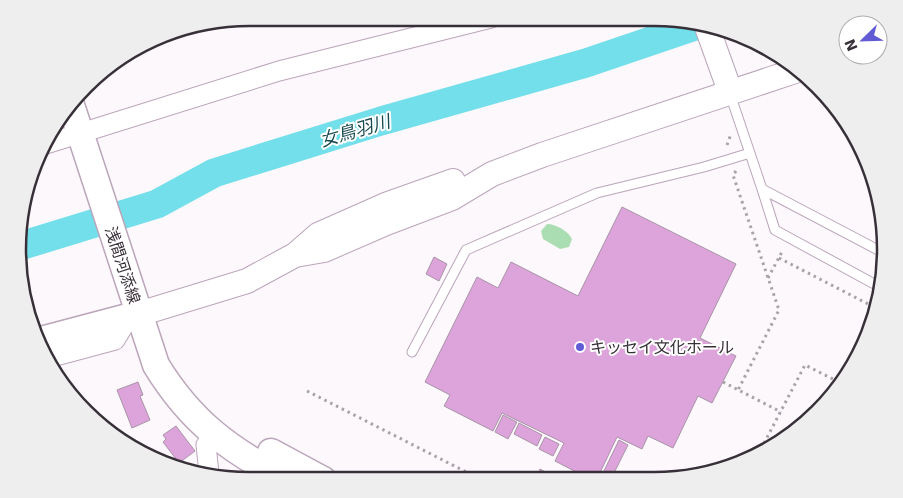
<svg xmlns="http://www.w3.org/2000/svg" width="903" height="498" font-family="'DejaVu Sans','Noto Sans JP',sans-serif">
	<rect width="100%" height="100%" fill="#fcf8fc"/>
	<!-- green -->
	<path fill="#abddb2" d="M547,224C556,224 568,231 572,239L569,247L560,249L543,239L541,231Z"/>
	<g fill="none" stroke-linecap="round" stroke-linejoin="round">
		<!-- river -->
		<path stroke="#72dfeb" stroke-width="29" d="M20,246L157,204L214,173L381,121L586,63L695,26"/>
	</g>
	<!-- building -->
	<path fill="#dda3db" stroke="#a893a7" d="M622,207L736,264L700,338L736,356L712,403L698,396L673,448L648,436L642,449L617,437L597,479H590L555,461L564,443L502,413L493,431L444,406L450,395L425,382L477,277L498,288L511,262L578,296Z
		M434,257L447,264L439,281L426,274Z
		M138,382L143,395L140,396L150,420L132,428L117,390Z
		M503,415L517,422L508,439L495,432Z
		M519,423L542,435L537,446L514,434Z
		M176,426L195,451L179,463L163,442L166,439L163,435Z
		M545,437L559,444L553,456L539,449Z
		M619,440L628,445L611,479H600Z
		M540,469L549,474L546,478L538,474Z"/>
	<g fill="none" stroke-linecap="round" stroke-linejoin="round">
		<defs>
			<path id="service" d="M730,94L762,189L882,252
				M762,189L775,230L878,286L882,284
				M412,352L466,250L597,193L704,167L750,153"/>
			<path id="minor" d="M46,144L279,71L491,18
				M48,358L115,340L129,317
				M209,473L206,445L214,435"/>
			<path id="tertiary" d="M708,30L730,91
				M295,255L324,250L386,223L452,198L492,174L542,155L795,71
				M139,314L247,281L295,255L318,235L388,204L453,181"/>
			<path id="secondary" d="M71,105L156,365C190,421 229,450 287,480
				M37,341L139,314
				M271,452L323,480"/>
		</defs>
		<!-- service casing -->
		<use href="#service" stroke="#bba5ba" stroke-width="11"/>
		<!-- minor casing -->
		<use href="#minor" stroke="#bba5ba" stroke-width="21"/>
		<!-- tertiary casing -->
		<use href="#tertiary" stroke="#bba5ba" stroke-width="26"/>
		<!-- secondary casing -->
		<use href="#secondary" stroke="#bba5ba" stroke-width="29"/>
		<!-- path -->
		<path stroke="#a9a3a9" stroke-width="3" stroke-dasharray="2.5 4" stroke-linecap="butt" d="M727,145L731,134
			M736,171L733,175L779,310L738,390
			M779,258L874,307
			M768,278L783,250
			M723,382L781,412
			M307,391L480,479
			M761,449L805,365L839,382"/>
		<!-- service -->
		<use href="#service" stroke="#fff" stroke-width="9"/>
		<!-- minor -->
		<use href="#minor" stroke="#fff" stroke-width="19"/>
		<!-- tertiary -->
		<use href="#tertiary" stroke="#fff" stroke-width="24"/>
		<!-- secondary -->
		<use href="#secondary" stroke="#fff" stroke-width="26"/>
	</g>
	<!-- markers -->
	<circle fill="#615cd4" stroke="#fff" stroke-width="2" cx="580" cy="347" r="5"/>
	<g text-anchor="middle" stroke-width="4" stroke-linejoin="round" paint-order="stroke">
		<!-- street labels -->
		<g font-size="16" fill="#383038" stroke="#fff">
			<text transform="translate(123 265) rotate(72)" y="6">浅間河添線</text>
		</g>
		<!-- poi labels -->
		<g font-size="16" fill="#383038" stroke="#fff" text-anchor="start">
			<text x="590" y="353">キッセイ文化ホール</text>
		</g>
		<!-- water labels -->
		<g font-size="18" font-style="italic" fill="#194a4f" stroke="#fff">
			<text transform="translate(355 131) rotate(-16)" y="6">女鳥羽川</text>
		</g>
	</g>
	<!-- crop -->
	<path d="M0 0H903V498H0ZM249 26H654A223 223 0 0 1 877 249V249A223 223 0 0 1 654 472H249A223 223 0 0 1 26 249V249A223 223 0 0 1 249 26Z" fill="#efeeef" fill-rule="evenodd"/>
	<path fill="none" stroke="#383038" stroke-width="2.5" d="M249 26H654A223 223 0 0 1 877 249V249A223 223 0 0 1 654 472H249A223 223 0 0 1 26 249V249A223 223 0 0 1 249 26Z"/>
	<!-- north arrow -->
	<g transform="translate(863 40) rotate(247)"><circle r="24" fill="#ffffff" stroke="#afacaf"/>
	<path d="M0-4L9 19L0 12L-9 19Z" fill="#615cd4"/>
	<text y="-8" font-size="14" font-weight="bold" text-anchor="middle" fill="#383038">N</text>
	</g>
</svg>
